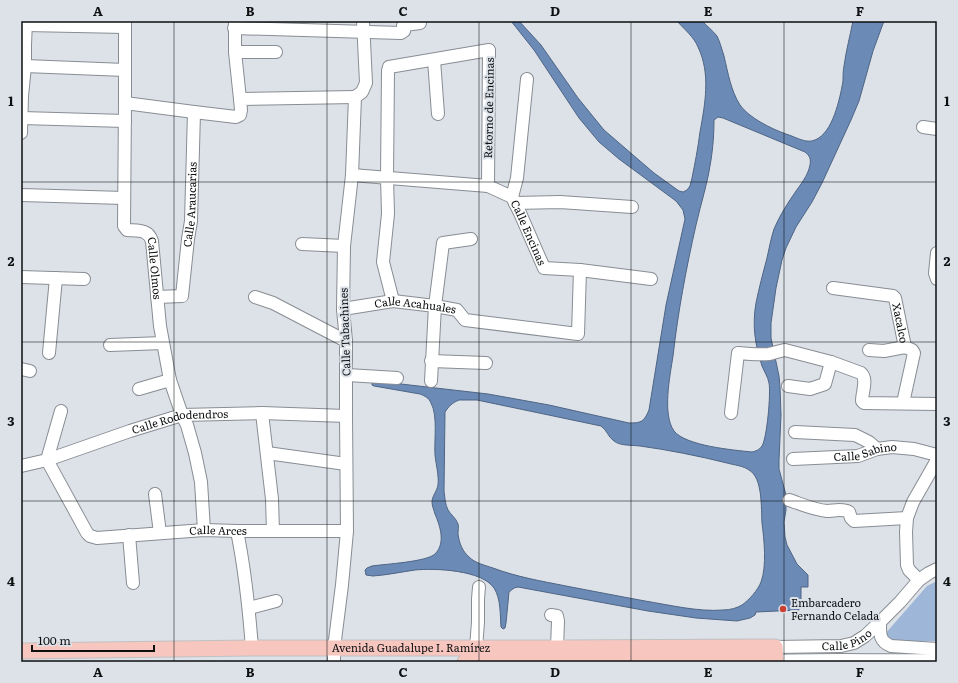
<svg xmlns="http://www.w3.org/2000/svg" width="958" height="683" font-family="Literata,serif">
	<rect width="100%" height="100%" fill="#dde2e9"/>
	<!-- green -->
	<path fill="#9eb6d8" d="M937,581V641L889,642L885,634L927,586Z"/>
	<!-- water -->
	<path fill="#6b8ab6" stroke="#4f6584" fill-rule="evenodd" d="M511,21H519L541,45L578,98L604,130L654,173L679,191L683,192L687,190L690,186L692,178C695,163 698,148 700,132C705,104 711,74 698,47C694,37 684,29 677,21H702C707,26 713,31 717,36C720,42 722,50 724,56C728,73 731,91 740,105C749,118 772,129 786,134C796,137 806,144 815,140C833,133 840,98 843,81C843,76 843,71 844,66C846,51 850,36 853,21H884L873,51L859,101L851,120L822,183L812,202L796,227L786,248L782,260L776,288L771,323V338L779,376L780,387L781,415L779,460V469L786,495V510L784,522L785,537L787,545L797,564L808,575V587H801V607H799V610L756,612L755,615L750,618L737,621L696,618L648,611L518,587L514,588L509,592L506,623L505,628L503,629L501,627C500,614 501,599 494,588C482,570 435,568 415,570C401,572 387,575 373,576L366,575L365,570L367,568L372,566C385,564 426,562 435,554C446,543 440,526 435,514C434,510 432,506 432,502C432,496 437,491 438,485C439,475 436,465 435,455C434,440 438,416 431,403C429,398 425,396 420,394L374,386L372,385V383L375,381L488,394L549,405L629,423C641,423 644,422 649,410L666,305L685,219L683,210L676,201L619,159L599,142L579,118L534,50ZM718,117L723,118L805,152C810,156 811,159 810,165C808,176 800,185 794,194C787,204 779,217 774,229C771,238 769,249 767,258C763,273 759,288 756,303C752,325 755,345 762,366C764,371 768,377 769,383C771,393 767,438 762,446C759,450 756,451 752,452C733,450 686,446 674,431C662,414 670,376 673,356C678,312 686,269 696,225C701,203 708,182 711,160C713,147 714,134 714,120ZM459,400H477L601,426C607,430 608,437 614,441C620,446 632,445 640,446C669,450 699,456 727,463C734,465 744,466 749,470C763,478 761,508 762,523C764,539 767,566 761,582C758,590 749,600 742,605C737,608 730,610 723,610C698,612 670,605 645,601C618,596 592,591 566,586C541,581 517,577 493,568C484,565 475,563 469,557C462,551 459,542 458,534C458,530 459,527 458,524C456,518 451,515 448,510C445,504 445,498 444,491L445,412C449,406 452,403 459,400Z"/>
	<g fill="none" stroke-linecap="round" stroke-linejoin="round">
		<defs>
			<g id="minor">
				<path id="s1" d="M125,21V103L124,226L127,230C138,231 148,229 152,241L160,326L170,380L182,415L187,425L195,453L201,482L204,530"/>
				<path d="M235,21V52L240,99"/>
				<path d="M26,25L125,27"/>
				<path d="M234,28L401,33L404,31L403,26L405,25L420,23"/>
				<path d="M235,52H276"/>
				<path d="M434,60L438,114"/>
				<path d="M25,66L125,70"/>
				<path d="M125,103L194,112L236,117L240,115L241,110L240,99L355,97"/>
				<path d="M22,118L125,121"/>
				<path d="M923,127L937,129"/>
				<path d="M21,133L22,96L25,66V45L26,21"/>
				<path id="s2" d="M352,175L488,186L512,197L520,213L544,268L580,270L651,279"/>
				<path d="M21,195L124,198"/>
				<path d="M512,197L517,178L527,79"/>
				<path d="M515,203L560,202L632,207"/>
				<path d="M302,244L344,246"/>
				<path d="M937,253L935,273L937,279"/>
				<path d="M21,277L84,279"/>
				<path id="s3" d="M833,288L893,296L895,298L905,347L912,350L914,353L903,403"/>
				<path id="s4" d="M157,297L182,296L188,239L191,221L194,112"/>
				<path d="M255,297L273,303L346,341"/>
				<path d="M393,301L383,262L388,214L387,177L388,71L389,67L489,50L488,186"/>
				<path id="s5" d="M343,309L393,301L435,306L457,310L465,320L578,334L580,270"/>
				<path d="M110,345L163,343"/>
				<path d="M869,350L884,351L905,347"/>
				<path d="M49,353L56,278"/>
				<path d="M431,361L486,363"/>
				<path d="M21,369L30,371"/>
				<path d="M347,375L397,378"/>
				<path d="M431,381L435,306L443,243L471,239"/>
				<path d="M788,386L810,389L825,384L831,362"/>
				<path d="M139,389L170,380"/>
				<path id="s6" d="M61,411L47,460L87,533L90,536L97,538L204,530L237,531H347"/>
				<path d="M262,413L272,499L273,531"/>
				<path d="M731,413L738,353C748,354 759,355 769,354C774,353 779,351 785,350L831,362L861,373C868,379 862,392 862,401L864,403L937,404"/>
				<path d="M795,432L855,435L869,442L877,449"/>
				<path d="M267,453L346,464"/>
				<path id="s7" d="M793,459L858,456L877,449L892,447L914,449L937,455"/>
				<path id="s8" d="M21,466L47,460L130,431L182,415L262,413L346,416"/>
				<path d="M155,494L160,533"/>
				<path d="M789,500C801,504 814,510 827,511C834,511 842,508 849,512L851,518L854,521L907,518"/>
				<path d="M237,531C245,570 249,609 252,648"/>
				<path d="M129,535L133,583"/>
				<path d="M919,580L909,570L907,565L906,532L907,518L913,502L937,460"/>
				<path d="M249,608L276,601"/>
				<path d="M551,615L557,616L558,621L557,648"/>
				<path d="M880,622C880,634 879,641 891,646L937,649"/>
				<path id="s9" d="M775,647L841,646L854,643L865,636L880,622L900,602L919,580L929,573L937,569"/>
				<path d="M476,648L478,622V599L479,587"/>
				<path d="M334,662V648L342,585L347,531L346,416V341L343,309L344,246L352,175L355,97L362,92L366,83L363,21"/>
				<path d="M777,662L776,661C830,659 883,661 937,660"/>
			</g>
			<g id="major">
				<path id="s10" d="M21,651L252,648H557L775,647L776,661L465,662"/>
			</g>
		</defs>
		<!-- minor casing -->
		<use href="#minor" stroke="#888d93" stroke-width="14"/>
		<!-- major casing -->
		<use href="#major" stroke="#c0c1c1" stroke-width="17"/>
		<!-- minor -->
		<use href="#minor" stroke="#fff" stroke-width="12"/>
		<!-- major -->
		<use href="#major" stroke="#f7c6bf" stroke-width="15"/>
	</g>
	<!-- grid -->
	<path fill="none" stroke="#0d0f11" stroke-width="1" stroke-opacity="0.55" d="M174,21V662M327,21V662M479,21V662M631,21V662M784,21V662M21,182H937M21,342H937M21,501H937"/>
	<!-- markers -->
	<circle fill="#cb3e32" stroke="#dde2e9" stroke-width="1.5" cx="783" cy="609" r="4"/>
	<g text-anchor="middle" stroke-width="4" stroke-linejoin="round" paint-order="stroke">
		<!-- street labels -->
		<g font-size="11" fill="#0d0f11" stroke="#dde2e9">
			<text transform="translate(489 108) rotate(-89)" y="4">Retorno de Encinas</text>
			<text dy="4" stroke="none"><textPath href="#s4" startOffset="117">Calle Araucarias</textPath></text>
			<text dy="4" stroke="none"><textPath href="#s2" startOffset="202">Calle Encinas</textPath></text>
			<text dy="4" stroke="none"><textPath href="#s1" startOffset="267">Calle Olmos</textPath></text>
			<text dy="4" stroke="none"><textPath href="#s5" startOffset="73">Calle Acahuales</textPath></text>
			<text dy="4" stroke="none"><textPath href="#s3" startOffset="89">Xacalco</textPath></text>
			<text transform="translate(345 332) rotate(-92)" y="4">Calle Tabachines</text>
			<text dy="4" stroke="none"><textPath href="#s8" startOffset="166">Calle Rododendros</textPath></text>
			<text dy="4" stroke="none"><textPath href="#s7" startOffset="73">Calle Sabino</textPath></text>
			<text dy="4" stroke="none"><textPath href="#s6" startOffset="267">Calle Arces</textPath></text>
			<text dy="4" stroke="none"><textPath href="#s9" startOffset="73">Calle Pino</textPath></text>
			<text dy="4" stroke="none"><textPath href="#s10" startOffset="390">Avenida Guadalupe I. Ramírez</textPath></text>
		</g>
		<!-- poi labels -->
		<g font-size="11" fill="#0d0f11" stroke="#dde2e9" text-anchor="start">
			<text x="791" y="607">Embarcadero<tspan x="791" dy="13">Fernando Celada</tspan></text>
		</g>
	</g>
	<!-- border -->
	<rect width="958" height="683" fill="none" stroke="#dde2e9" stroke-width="44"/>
	<!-- scale -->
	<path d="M32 645v6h122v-6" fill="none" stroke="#0d0f11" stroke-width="2"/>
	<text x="38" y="645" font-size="12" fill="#0d0f11" stroke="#dde2e9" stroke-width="3" paint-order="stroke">100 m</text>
	<rect x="22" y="22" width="914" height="639" fill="none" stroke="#0d0f11" stroke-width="1.5"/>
	<g font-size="13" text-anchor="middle" font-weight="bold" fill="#0d0f11">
		<text x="98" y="16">A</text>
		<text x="250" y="16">B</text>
		<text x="403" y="16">C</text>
		<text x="555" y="16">D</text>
		<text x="708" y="16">E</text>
		<text x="860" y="16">F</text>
		<text x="11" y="106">1</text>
		<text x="947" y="106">1</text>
		<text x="11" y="266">2</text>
		<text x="947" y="266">2</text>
		<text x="11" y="426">3</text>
		<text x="947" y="426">3</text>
		<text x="11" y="586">4</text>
		<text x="947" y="586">4</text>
		<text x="98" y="677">A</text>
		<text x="250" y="677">B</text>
		<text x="403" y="677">C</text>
		<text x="555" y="677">D</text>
		<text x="708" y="677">E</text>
		<text x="860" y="677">F</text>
	</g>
</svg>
